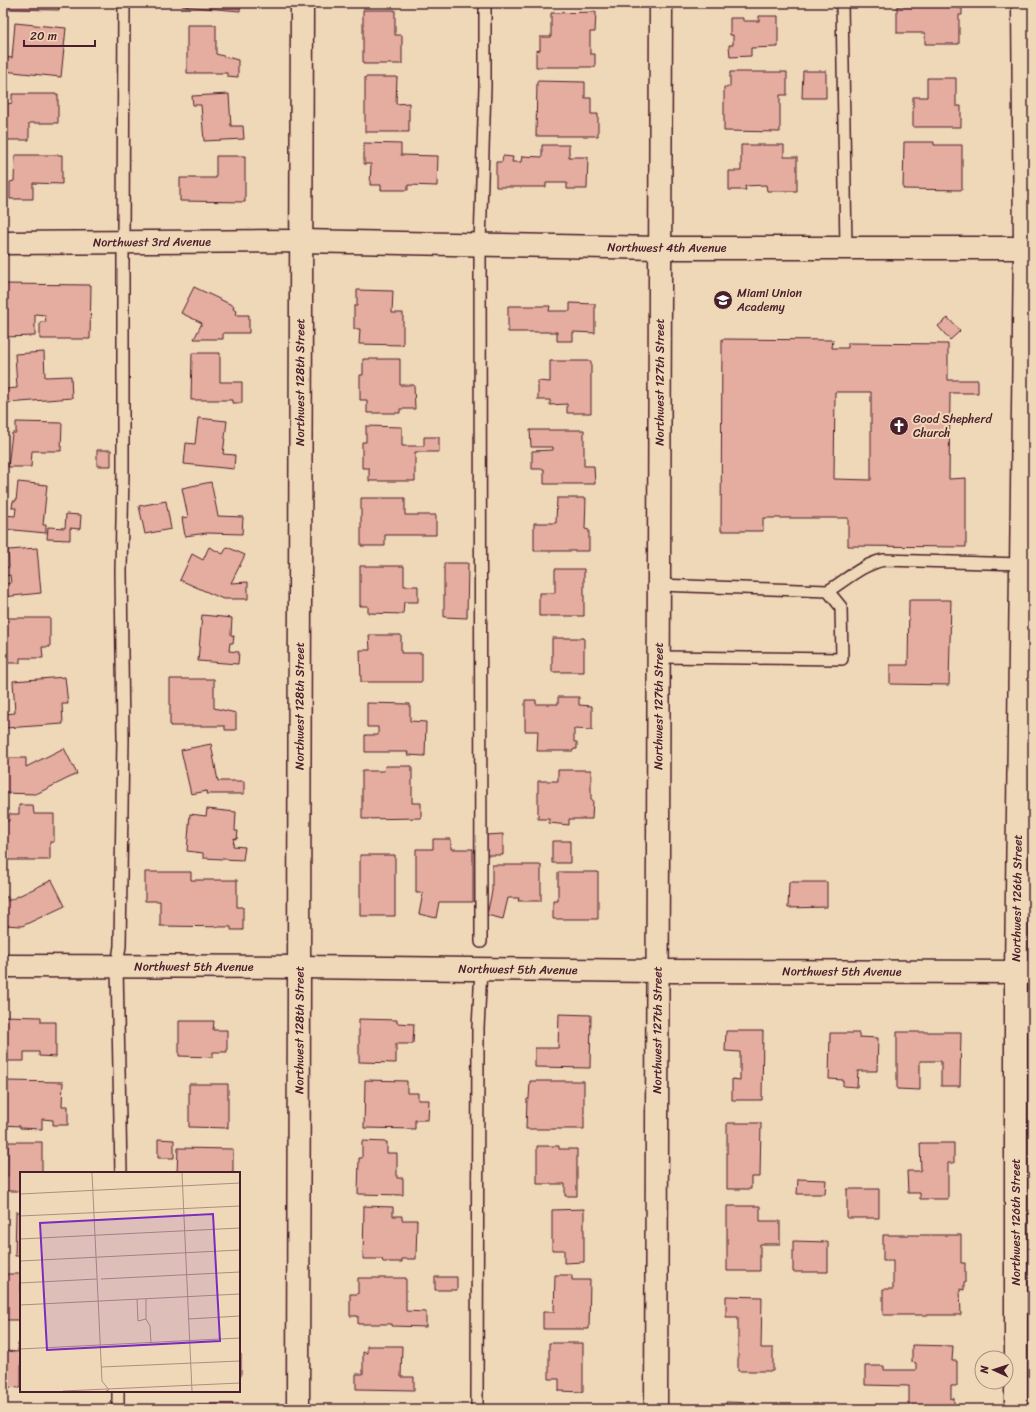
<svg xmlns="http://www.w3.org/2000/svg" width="1036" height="1412" font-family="Sriracha,sans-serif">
	<rect width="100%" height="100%" fill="#efd8b8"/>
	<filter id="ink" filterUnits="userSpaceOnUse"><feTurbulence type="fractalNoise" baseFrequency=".025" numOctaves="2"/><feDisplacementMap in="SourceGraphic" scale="8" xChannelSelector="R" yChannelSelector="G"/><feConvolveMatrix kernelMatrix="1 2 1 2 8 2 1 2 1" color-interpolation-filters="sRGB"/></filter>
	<g filter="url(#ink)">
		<!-- building -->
		<path fill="#e5aca0" stroke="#4a1f2b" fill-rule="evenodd" d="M6,3H59V10L5,9Z
			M182,3H241L240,11L182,6Z
			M928,3H958V8H962V15H959V44H925V33H897V6H928Z
			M363,10H395V35H402V64H363Z
			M596,12L595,32H590V54H595V67H536V51L540,50V37H551V13Z
			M759,16H778V47L751,48V56L730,57L729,45H733V35H730V18H743V21H759Z
			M15,23L66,28L61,77L3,71V57L12,58Z
			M187,25H216V54L238,60V77L227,76V73H187Z
			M803,71H826V98H802Z
			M730,72H787V95H780V132L724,131V87H730Z
			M365,77H397L396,104L409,103V132H365Z
			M927,78H956V106H961V127H913V97H927Z
			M537,81L585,82V98H591V114H598V136H536Z
			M12,94H58V123H29V140H3V116H7V104L12,103Z
			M229,94L231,126H243L244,139L204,141L201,105H193L192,96Z
			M904,142H934V145H962V190L903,189Z
			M364,143L401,144V155L438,156L437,186L408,185V190H381V185H370L371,164H364Z
			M542,145H569V157H588L587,189H567V183H546V187H496V162H502L503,156L513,157L512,162H521L522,156L542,157Z
			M741,145H784V157H797V191H767L766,185L745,186L746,190H729V171H741Z
			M15,155H62V184L33,183V199H10V182L14,181Z
			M216,156H245V202L180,201V178H216Z
			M3,284L91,285L90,339H40V322H46L45,315L35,314V336L3,337Z
			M194,287L234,306L233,309L236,311L235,315H249V333H223V339H194L202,323L181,313Z
			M357,290L393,291L392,313H403V345L359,344L360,329H354V306H357Z
			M570,303L595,304V333L573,332V341H557V332H508V306H550L549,311H570Z
			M948,318L960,331L950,340L938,326Z
			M722,339L833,340L832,348H848V343L948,344V380H978V393H950L949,479L966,478V547L848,546V518H763V531H721ZM835,392H871V480L834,479Z
			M44,352L45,377L71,376L72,398L7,403L6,389L17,388L15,354Z
			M192,353H220V382H242V403H232V400H191Z
			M363,359H400V385H414L415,409H400V413H367V400H360V375H363Z
			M550,361H591V413H567V404L550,405V400H538V381L550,382Z
			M198,418L227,421L223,454L235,455L234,469L184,464L186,443L195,444Z
			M16,422L62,423L61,451H32L31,467H8L12,433H16Z
			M366,426L402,427V446H424V437H439V452H415V481H369V468H362V442H366Z
			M530,430H584V466H594L595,484H544V469H532V451L553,450V447H531Z
			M97,450H111V466H97Z
			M18,482L47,485L43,525H46V533L3,529L4,515L15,516L16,508H12L13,501H16Z
			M211,482L218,516L243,517L242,534L207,533L185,536L182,518L188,517L182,488Z
			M361,498H405V515H436V535H385V546H361Z
			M557,498H586L585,529L589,530V551H534V523H556Z
			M166,501L171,529L145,534L139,506Z
			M66,514L81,515L80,529L70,528V540L47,539L48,527L65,528Z
			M209,547L223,554L227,547L245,555L231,583L248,582V599H223L180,580L192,554L203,560Z
			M37,548L41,593L3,597V584L11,583L10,575L6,576L5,568L9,567L8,550Z
			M444,563H468L467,618L444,617Z
			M360,566H404V586H418V602H404L403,614L368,613V606H360Z
			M555,569H584V616H539V593H555Z
			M909,600H951L949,685L890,684V665H908Z
			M202,615L232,618L231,635L234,636L233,643H230L229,651L239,652L238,664L198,661Z
			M4,618H50V647H42L43,658H20V663H3Z
			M369,635H401V653H422V682H361L360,650H370Z
			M552,638H584V672H552Z
			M65,677L68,704H62L63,724L5,728L4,714L15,713L13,681Z
			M170,679H214V708L236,713V730H225V726H170Z
			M558,697H579V705L592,706V730L574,729V742H577V749H574L573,751H537L538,731H525V700H536V704H558Z
			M367,703L410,704V721L426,722L425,756L407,755L408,752H365V735H378V727H367Z
			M211,744L218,781H244V794H206L207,791L191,794L181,750Z
			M64,748L77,774L36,794L3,793V758H26V767Z
			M385,766H412V803H421V818L362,819V771H384Z
			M558,770H591V800H593L592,819H569V825L549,823V819H538V781H558Z
			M19,805H33L34,814H54V842H50V860H3V821H9V814H19Z
			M207,809L236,812L235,831H238L237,839L234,838L233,846L245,847L243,860L203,858V853L187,851L190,814L206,816Z
			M503,834V855H485V835Z
			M433,839H451V849H473V902H439L436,918L419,914L423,893H416V849H433Z
			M552,841H570V863H552Z
			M360,855H395V916H360Z
			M492,865H541V901H518L519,898H508L503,919L487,915L492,891Z
			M145,872H191V880H237V907H243V930H231V927L160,926V901H145Z
			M558,872H598V919H553V901H558Z
			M52,880L65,906L22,926L3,925V897H8V901L10,900Z
			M789,882H827V907L788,908Z
			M559,1014L591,1015L590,1068L535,1067V1048H558Z
			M3,1016L41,1017V1022H56V1057L39,1056V1052H24V1061H3Z
			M359,1019L397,1020V1023L414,1024L413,1044H396V1063L359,1062Z
			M179,1021H214L213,1030H227V1052H213V1057L179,1056Z
			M726,1031H763L762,1100H732V1079L740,1080V1052L725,1051Z
			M897,1032H961L960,1086H941V1061H920V1090L897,1089Z
			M830,1033H859V1037L878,1038L877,1071H858L857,1087L843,1086V1080L829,1079Z
			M365,1080L407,1081V1093H418V1100H429L428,1120H415V1129L364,1128Z
			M5,1081L63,1082L62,1106H68V1125H53V1120L42,1119V1129L20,1128V1126L3,1125V1084H5Z
			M530,1081H584V1129H526L527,1099H529Z
			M189,1084H228V1128L189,1127Z
			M727,1123H761L760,1177H751V1189H727Z
			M158,1139L174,1140V1158H158Z
			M362,1141L387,1142V1153H397V1178H403V1195L358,1194L359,1158H362Z
			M8,1142H42V1173H21V1191H3V1176H8Z
			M920,1143H954V1163H948V1199H920V1193H908L907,1171H921Z
			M537,1146H559V1149H577V1196H565V1184H537Z
			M178,1148L233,1149V1173H168H177Z
			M798,1179L826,1180L825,1194H797Z
			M847,1189H879V1218H847Z
			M364,1206L393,1207V1216H402V1220H417L416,1259H402V1262H383L382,1259H363Z
			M727,1206H760V1221H780V1244H760V1271H727Z
			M584,1209V1262L564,1263V1250H552V1210Z
			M16,1212H21V1256H15Z
			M883,1235H961V1263H965V1283H964V1290L960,1289L961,1315H883V1289H893V1261H883Z
			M793,1241L828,1242V1272H793Z
			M3,1274H21V1320H3Z
			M555,1275H572V1280H590L589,1329H543V1312H554Z
			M435,1277H457V1290H435Z
			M358,1278H406V1311L426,1312V1327L392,1326V1324H358V1316H350V1294H358Z
			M726,1296L762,1297L761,1348H773V1371H738V1317H726Z
			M18,1343H21V1388L6,1387V1351L18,1352Z
			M549,1343H583V1392L559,1391V1379H549Z
			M912,1345L953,1346L952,1361H957V1386H951V1399L954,1398V1409H909V1386L865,1385V1366H884V1370H916V1363L912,1362Z
			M367,1346H402L401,1377H414V1390L356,1389V1374H363V1352L367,1353Z
			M239,1354H241V1376H239Z
			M726,1402L755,1403V1409H726Z
			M198,1404H233V1409H198Z
			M557,1407H589V1409H557Z"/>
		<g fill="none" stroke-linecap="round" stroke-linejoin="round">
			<defs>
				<path id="service" d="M842,3L846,248
					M828,591C846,580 863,564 884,560L1021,564
					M659,657L842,659L841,607L828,591L659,585
					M481,942L480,243L485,87V3
					M121,1173L117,966L120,946L123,738L121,571L123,471V242L124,3
					M118,1409V1391
					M477,1409L478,1028L481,969"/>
				<g id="minor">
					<path id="s1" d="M3,243L300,241L660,248H1033"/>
					<path id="s2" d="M3,966L300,967L657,971L1033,972"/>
					<path id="s3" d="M298,1409C301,940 298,472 302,3"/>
					<path id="s4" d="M656,1409L661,3"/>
					<path id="s5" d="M1016,1409V972L1025,248L1023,3"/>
				</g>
			</defs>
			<!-- service casing -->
			<use href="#service" stroke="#4a1f2b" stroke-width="14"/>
			<!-- minor casing -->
			<use href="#minor" stroke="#4a1f2b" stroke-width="25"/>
			<!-- service -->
			<use href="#service" stroke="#efd8b8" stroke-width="11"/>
			<!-- minor -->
			<use href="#minor" stroke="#efd8b8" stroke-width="22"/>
		</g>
	</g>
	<!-- icons -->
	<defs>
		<symbol id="school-disc" viewBox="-11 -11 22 22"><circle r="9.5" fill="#4a1f2b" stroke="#efd8b8"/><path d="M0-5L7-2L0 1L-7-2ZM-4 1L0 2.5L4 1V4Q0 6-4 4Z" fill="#fff"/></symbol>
		<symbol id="church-disc" viewBox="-11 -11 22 22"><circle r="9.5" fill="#4a1f2b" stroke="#efd8b8"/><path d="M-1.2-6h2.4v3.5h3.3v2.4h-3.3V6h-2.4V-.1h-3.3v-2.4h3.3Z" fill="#fff"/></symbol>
	</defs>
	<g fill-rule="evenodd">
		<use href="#school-disc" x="712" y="289" width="22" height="22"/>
		<use href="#church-disc" x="888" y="415" width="22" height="22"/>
	</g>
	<g text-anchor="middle" stroke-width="4" stroke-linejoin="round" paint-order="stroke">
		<!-- street labels -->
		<g font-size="12" fill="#4a1f2b" stroke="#efd8b8">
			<text dy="4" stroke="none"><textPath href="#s1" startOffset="149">Northwest 3rd Avenue</textPath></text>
			<text dy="4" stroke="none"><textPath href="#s1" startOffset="664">Northwest 4th Avenue</textPath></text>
			<text dy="4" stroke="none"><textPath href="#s3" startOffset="1027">Northwest 128th Street</textPath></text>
			<text dy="4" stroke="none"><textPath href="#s4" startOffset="1027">Northwest 127th Street</textPath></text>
			<text dy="4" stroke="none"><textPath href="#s3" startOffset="703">Northwest 128th Street</textPath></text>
			<text dy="4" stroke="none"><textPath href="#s4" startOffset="703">Northwest 127th Street</textPath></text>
			<text dy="4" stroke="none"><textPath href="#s5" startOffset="511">Northwest 126th Street</textPath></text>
			<text dy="4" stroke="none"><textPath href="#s2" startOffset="191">Northwest 5th Avenue</textPath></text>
			<text dy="4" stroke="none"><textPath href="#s2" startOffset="515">Northwest 5th Avenue</textPath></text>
			<text dy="4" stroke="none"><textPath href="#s2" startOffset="839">Northwest 5th Avenue</textPath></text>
			<text dy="4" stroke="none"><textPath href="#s3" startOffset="379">Northwest 128th Street</textPath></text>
			<text dy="4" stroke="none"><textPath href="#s4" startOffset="379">Northwest 127th Street</textPath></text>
			<text transform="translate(1016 1222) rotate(-90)" y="4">Northwest 126th Street</text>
		</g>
		<!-- poi labels -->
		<g font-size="12" fill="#4a1f2b" stroke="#efd8b8" text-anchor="start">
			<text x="737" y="297">Miami Union<tspan x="737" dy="14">Academy</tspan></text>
			<text x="913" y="423">Good Shepherd<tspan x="913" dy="14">Church</tspan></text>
		</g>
	</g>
	<!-- overview -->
	<g transform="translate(20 1172)">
		<rect width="220" height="220" fill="#efd8b8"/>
		<path fill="none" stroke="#ad8e80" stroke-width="1" d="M72,1L82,209L89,218L86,219M162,1L172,219M0,22L220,11M0,44L220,34M0,67L220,56M0,89L220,78M81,107L220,100M0,111L77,107M117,127L118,149L126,147V127M0,133L220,122M126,147L130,154L131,171M168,147L220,144M0,177L220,166M81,195L220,189M43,219L220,211"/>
		<path fill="#7b2cbf" fill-opacity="0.15" stroke="#7b2cbf" stroke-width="2" d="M193,42L200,169L27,178L20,51Z"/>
		<rect width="220" height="220" fill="none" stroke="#4a1f2b" stroke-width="2"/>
	</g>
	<!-- margin -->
	<rect width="1036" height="1412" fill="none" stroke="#efd8b8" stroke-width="16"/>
	<rect x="8" y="8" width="1020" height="1396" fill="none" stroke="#4a1f2b" stroke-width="1.5" filter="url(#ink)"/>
	<!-- north arrow -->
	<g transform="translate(994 1370) rotate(273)"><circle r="19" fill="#efd8b8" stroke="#ad8e80"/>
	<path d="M0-3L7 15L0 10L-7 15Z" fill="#4a1f2b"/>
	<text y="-6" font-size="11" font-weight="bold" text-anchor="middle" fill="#4a1f2b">N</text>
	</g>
	<!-- scale -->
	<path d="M24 40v6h71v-6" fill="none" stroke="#4a1f2b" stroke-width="2"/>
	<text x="30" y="40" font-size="12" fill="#4a1f2b" stroke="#efd8b8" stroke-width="3" paint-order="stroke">20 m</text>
</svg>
